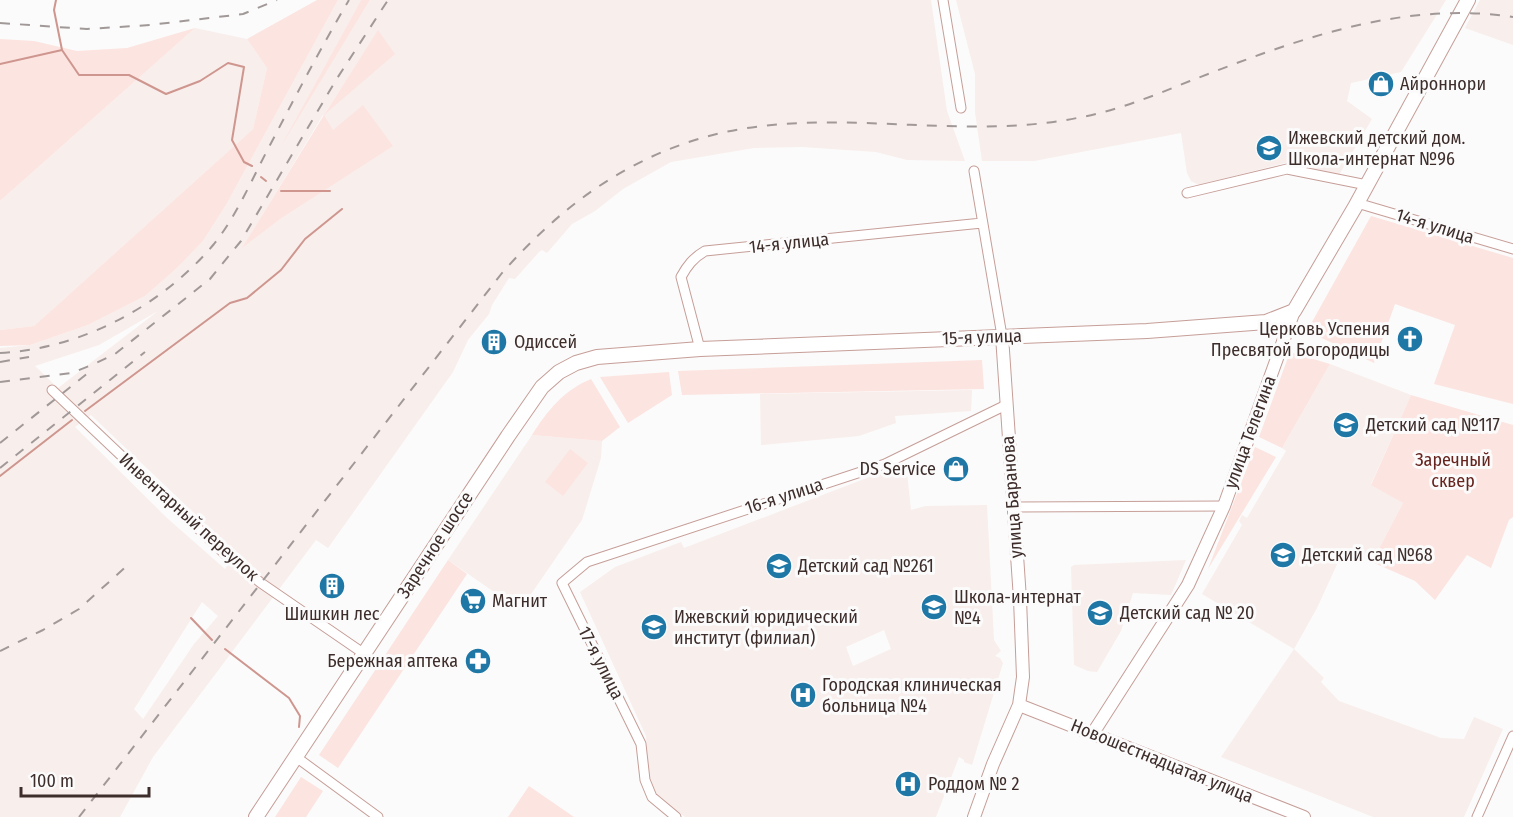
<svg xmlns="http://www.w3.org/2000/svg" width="1513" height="817" font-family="'Fira Sans Condensed',sans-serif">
	<rect width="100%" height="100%" fill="#fbfbfb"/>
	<!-- built -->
	<path fill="#f8eeec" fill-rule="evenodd" d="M338,0H361L289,132L370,0H931L947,111L965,161L907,160L876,152L802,147L754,148L671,162L623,189L595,211L572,224L547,253L542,250L539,252L515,279L509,278L492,305L489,314L468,340L453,372L328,548L316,540L153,757L120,817H0V348L30,345L88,325L145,296L176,269L203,241L226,205ZM378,31L394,54L325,113ZM323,115L332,130L283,217L243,247ZM158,311L58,388L35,366L99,345ZM91,415L236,553L225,569L167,518L75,427ZM202,602L218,616L194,644L143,719L134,709Z
		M956,0H1446L1401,72L1351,83L1347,101L1372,119L1339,175L1285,163L1199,185L1191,181L1187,173L1181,133L1034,161H982L975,112V74Z
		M1480,0H1513V45L1465,28Z
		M195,28L247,39L267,68L253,129L34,326L0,330V201Z
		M1330,364L1411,395L1371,484L1403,503L1372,562L1344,549L1317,608L1294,649L1324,678L1321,682L1339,701L1441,738L1464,739L1474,717L1503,729L1464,817H1373L1221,757L1294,649L1202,594L1242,525L1239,521L1242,515L1247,518L1286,451L1282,448Z
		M972,390L971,411L895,416L896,423L859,436L761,445L760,394Z
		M532,435L602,441L601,458L582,520L520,610L448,560Z
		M906,463L911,510L926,506L987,505L994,640L1001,651L995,656L1000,658L1003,663L972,765L964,762V760L959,757L936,817H685L659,798L649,785L646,736L580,592L615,567L681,542L684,548ZM884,630L891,649L853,666L846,647Z
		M1186,560L1171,595L1133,593L1121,631L1097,672L1088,671L1074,665L1071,567L1074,565Z"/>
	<!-- green -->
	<path fill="#fce4e0" d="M317,0H338L226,205L203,241L176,269L145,296L88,325L30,345L0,346V330L34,326L253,129L267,68L247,39Z
		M361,0H370L280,148Z
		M195,28L0,201V39L34,41L77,51L127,48Z
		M378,30L395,54L324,115L333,130L363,105L393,146L283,217L242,248L324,115Z
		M1371,216L1513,258V404L1434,384L1455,325L1395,304L1374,363L1307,331Z
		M1290,352L1330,364L1282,448L1259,437Z
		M982,360L984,389L682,395L678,371Z
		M669,372L672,395L628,423L600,377Z
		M591,379L620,427L602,441L532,435C547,411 564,390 591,379Z
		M1411,395L1513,425V517L1509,520L1491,568L1467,555L1435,600L1415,581L1372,562L1403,503L1371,485Z
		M1255,447L1276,457L1208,569Z
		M570,449L588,463L563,496L545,482Z
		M448,560L467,574L338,768L319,755Z
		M301,777L323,791L306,817H275Z
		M529,786L574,817H508Z"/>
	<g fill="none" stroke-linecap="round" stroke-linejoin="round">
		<!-- stream -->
		<path stroke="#ce968e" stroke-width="2" d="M62,50L79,75H129L166,94L200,81L228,63L244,67L232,140L244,162L252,166
			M0,64L62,50L54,10L56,0
			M261,177L266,181
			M281,191H330
			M85,411L230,303L247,298L281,270L305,239L342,209
			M0,476L72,420
			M191,618L212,640
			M225,649L289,698L300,716L299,727"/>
		<defs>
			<path id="minor" d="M943,0L961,108
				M974,171L1002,336
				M1187,193L1287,169L1367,185
				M1357,203L1513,249
				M700,349L681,277C687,266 693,258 705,251L982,223
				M52,390L225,554L261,583L363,653
				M1013,507L1224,506
				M296,757L378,817
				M676,817L652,797L645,780L641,744L562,583L587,562L885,464L1006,405
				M1477,817L1513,736"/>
			<path id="tertiary" d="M1019,705L1304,817
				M1093,733L1188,585L1224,506L1294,311
				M974,817L993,764L1019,705L1023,677L1020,599L1002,336"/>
			<path id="secondary" d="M256,817L508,436L542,387L559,372L576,363L597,357L700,349L1147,331L1266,322L1294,311L1355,207L1468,0"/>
		</defs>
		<!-- minor casing -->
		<use href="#minor" stroke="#c69e98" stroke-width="11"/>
		<!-- tertiary casing -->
		<use href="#tertiary" stroke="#c69e98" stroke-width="14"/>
		<!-- secondary casing -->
		<use href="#secondary" stroke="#c69e98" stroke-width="16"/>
		<!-- minor -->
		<use href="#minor" stroke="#fff" stroke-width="9"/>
		<!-- tertiary -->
		<use href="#tertiary" stroke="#fff" stroke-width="12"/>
		<!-- secondary -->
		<use href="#secondary" stroke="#fff" stroke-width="14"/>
		<!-- rail -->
		<path stroke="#a19998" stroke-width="2" stroke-dasharray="10 10" stroke-linecap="butt" d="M0,23L87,29L150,25L243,14L277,0
			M0,353C81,349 162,306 214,244C237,215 251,181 268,149C294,99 320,49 349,0
			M0,362L29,357
			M0,382L72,373L94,364L115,354L210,279L241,241L336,80L388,0
			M0,443L93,369
			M0,468L145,352
			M0,651L43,630L79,609L130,563
			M79,817L502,273C556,212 616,165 695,140C819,101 951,143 1077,118C1116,111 1153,96 1190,81C1293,41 1400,0 1513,17"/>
	</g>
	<!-- icons -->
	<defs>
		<symbol id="shop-disc" viewBox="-11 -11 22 22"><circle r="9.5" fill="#1f77a6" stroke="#fbfbfb"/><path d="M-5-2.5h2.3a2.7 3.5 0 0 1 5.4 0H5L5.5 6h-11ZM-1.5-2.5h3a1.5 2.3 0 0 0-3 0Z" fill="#fff"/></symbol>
		<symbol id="school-disc" viewBox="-11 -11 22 22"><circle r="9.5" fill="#1f77a6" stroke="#fbfbfb"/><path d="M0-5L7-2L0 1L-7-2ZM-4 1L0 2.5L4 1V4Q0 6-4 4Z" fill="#fff"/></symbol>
		<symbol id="church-disc" viewBox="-11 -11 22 22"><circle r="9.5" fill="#1f77a6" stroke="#fbfbfb"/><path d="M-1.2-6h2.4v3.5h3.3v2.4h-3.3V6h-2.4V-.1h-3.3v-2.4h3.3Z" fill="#fff"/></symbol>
		<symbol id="building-disc" viewBox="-11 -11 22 22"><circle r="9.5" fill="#1f77a6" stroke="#fbfbfb"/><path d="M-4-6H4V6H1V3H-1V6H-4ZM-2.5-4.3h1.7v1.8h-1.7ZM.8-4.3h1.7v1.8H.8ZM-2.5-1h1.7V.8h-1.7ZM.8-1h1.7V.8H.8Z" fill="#fff"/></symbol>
		<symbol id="supermarket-disc" viewBox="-11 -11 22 22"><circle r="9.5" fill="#1f77a6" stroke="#fbfbfb"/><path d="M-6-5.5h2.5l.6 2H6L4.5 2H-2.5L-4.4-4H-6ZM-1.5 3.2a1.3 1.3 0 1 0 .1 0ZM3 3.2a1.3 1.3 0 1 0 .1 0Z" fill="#fff"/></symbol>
		<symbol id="university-disc" viewBox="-11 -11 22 22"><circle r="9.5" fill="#1f77a6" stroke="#fbfbfb"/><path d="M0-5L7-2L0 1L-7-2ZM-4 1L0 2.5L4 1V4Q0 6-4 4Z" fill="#fff"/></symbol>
		<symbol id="pharmacy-disc" viewBox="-11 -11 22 22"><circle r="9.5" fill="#1f77a6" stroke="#fbfbfb"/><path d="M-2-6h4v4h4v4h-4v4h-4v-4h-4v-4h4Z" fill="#fff"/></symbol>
		<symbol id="hospital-disc" viewBox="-11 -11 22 22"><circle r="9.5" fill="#1f77a6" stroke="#fbfbfb"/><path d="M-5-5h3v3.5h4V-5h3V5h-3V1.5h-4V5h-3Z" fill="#fff"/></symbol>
	</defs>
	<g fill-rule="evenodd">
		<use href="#shop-disc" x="1366" y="69" width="30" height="30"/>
		<use href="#school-disc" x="1254" y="133" width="30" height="30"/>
		<use href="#church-disc" x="1395" y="324" width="30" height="30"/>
		<use href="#building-disc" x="479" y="327" width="30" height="30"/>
		<use href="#school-disc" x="1331" y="410" width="30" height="30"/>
		<use href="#shop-disc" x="941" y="454" width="30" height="30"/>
		<use href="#school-disc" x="1268" y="540" width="30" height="30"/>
		<use href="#school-disc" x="764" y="551" width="30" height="30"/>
		<use href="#building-disc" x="317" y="571" width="30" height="30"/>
		<use href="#supermarket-disc" x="458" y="586" width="30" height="30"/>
		<use href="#school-disc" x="919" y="592" width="30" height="30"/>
		<use href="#school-disc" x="1085" y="598" width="30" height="30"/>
		<use href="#university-disc" x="639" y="612" width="30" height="30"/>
		<use href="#pharmacy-disc" x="463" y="646" width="30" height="30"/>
		<use href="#hospital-disc" x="788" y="680" width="30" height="30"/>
		<use href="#hospital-disc" x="893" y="769" width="30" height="30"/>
	</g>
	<g text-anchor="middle" stroke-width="6" stroke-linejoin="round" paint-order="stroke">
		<!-- poi labels -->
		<g font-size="18" fill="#3e2e2b" stroke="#fbfbfb" text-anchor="start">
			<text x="1400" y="90">Айроннори</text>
			<text x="1288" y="144">Ижевский детский дом.<tspan x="1288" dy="21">Школа-интернат №96</tspan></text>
			<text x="1390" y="335" text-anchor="end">Церковь Успения<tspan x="1390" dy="21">Пресвятой Богородицы</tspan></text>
			<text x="514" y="348">Одиссей</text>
			<text x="1366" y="431">Детский сад №117</text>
			<text x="936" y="475" text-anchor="end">DS Service</text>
			<text x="1302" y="561">Детский сад №68</text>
			<text x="798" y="572">Детский сад №261</text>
			<text x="954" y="603">Школа-интернат<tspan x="954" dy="21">№4</tspan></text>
			<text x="492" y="607">Магнит</text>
			<text x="1120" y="619">Детский сад № 20</text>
			<text x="332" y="620" text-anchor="middle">Шишкин лес</text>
			<text x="674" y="623">Ижевский юридический<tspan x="674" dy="21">институт (филиал)</tspan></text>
			<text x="458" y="667" text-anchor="end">Бережная аптека</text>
			<text x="822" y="691">Городская клиническая<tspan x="822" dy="21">больница №4</tspan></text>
			<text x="928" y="790">Роддом № 2</text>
		</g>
		<!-- street labels -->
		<g font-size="18" fill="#3e2e2b" stroke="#fbfbfb">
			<text transform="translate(1435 226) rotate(17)" y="6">14-я улица</text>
			<text transform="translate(789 243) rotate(-6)" y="6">14-я улица</text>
			<text transform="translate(982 337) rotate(-2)" y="6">15-я улица</text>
			<text transform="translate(1250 432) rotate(-70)" y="6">улица Телегина</text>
			<text transform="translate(784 496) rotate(-18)" y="6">16-я улица</text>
			<text transform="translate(1012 497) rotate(-94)" y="6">улица Баранова</text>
			<text transform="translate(189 517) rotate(42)" y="6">Инвентарный переулок</text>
			<text transform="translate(435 545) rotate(-57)" y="6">Заречное шоссе</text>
			<text transform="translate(601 663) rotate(63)" y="6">17-я улица</text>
			<text transform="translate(1162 761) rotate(22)" y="6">Новошестнадцатая улица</text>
		</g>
		<!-- park labels -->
		<g font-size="18" fill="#67231d" stroke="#fbfbfb">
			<text x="1453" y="466">Заречный<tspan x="1453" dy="21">сквер</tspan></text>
		</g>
	</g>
	<!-- scale -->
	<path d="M21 787v9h128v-9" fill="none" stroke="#3e2e2b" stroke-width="3"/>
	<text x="30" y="787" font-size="18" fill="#3e2e2b" stroke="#fbfbfb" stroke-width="4.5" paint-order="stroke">100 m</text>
</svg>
